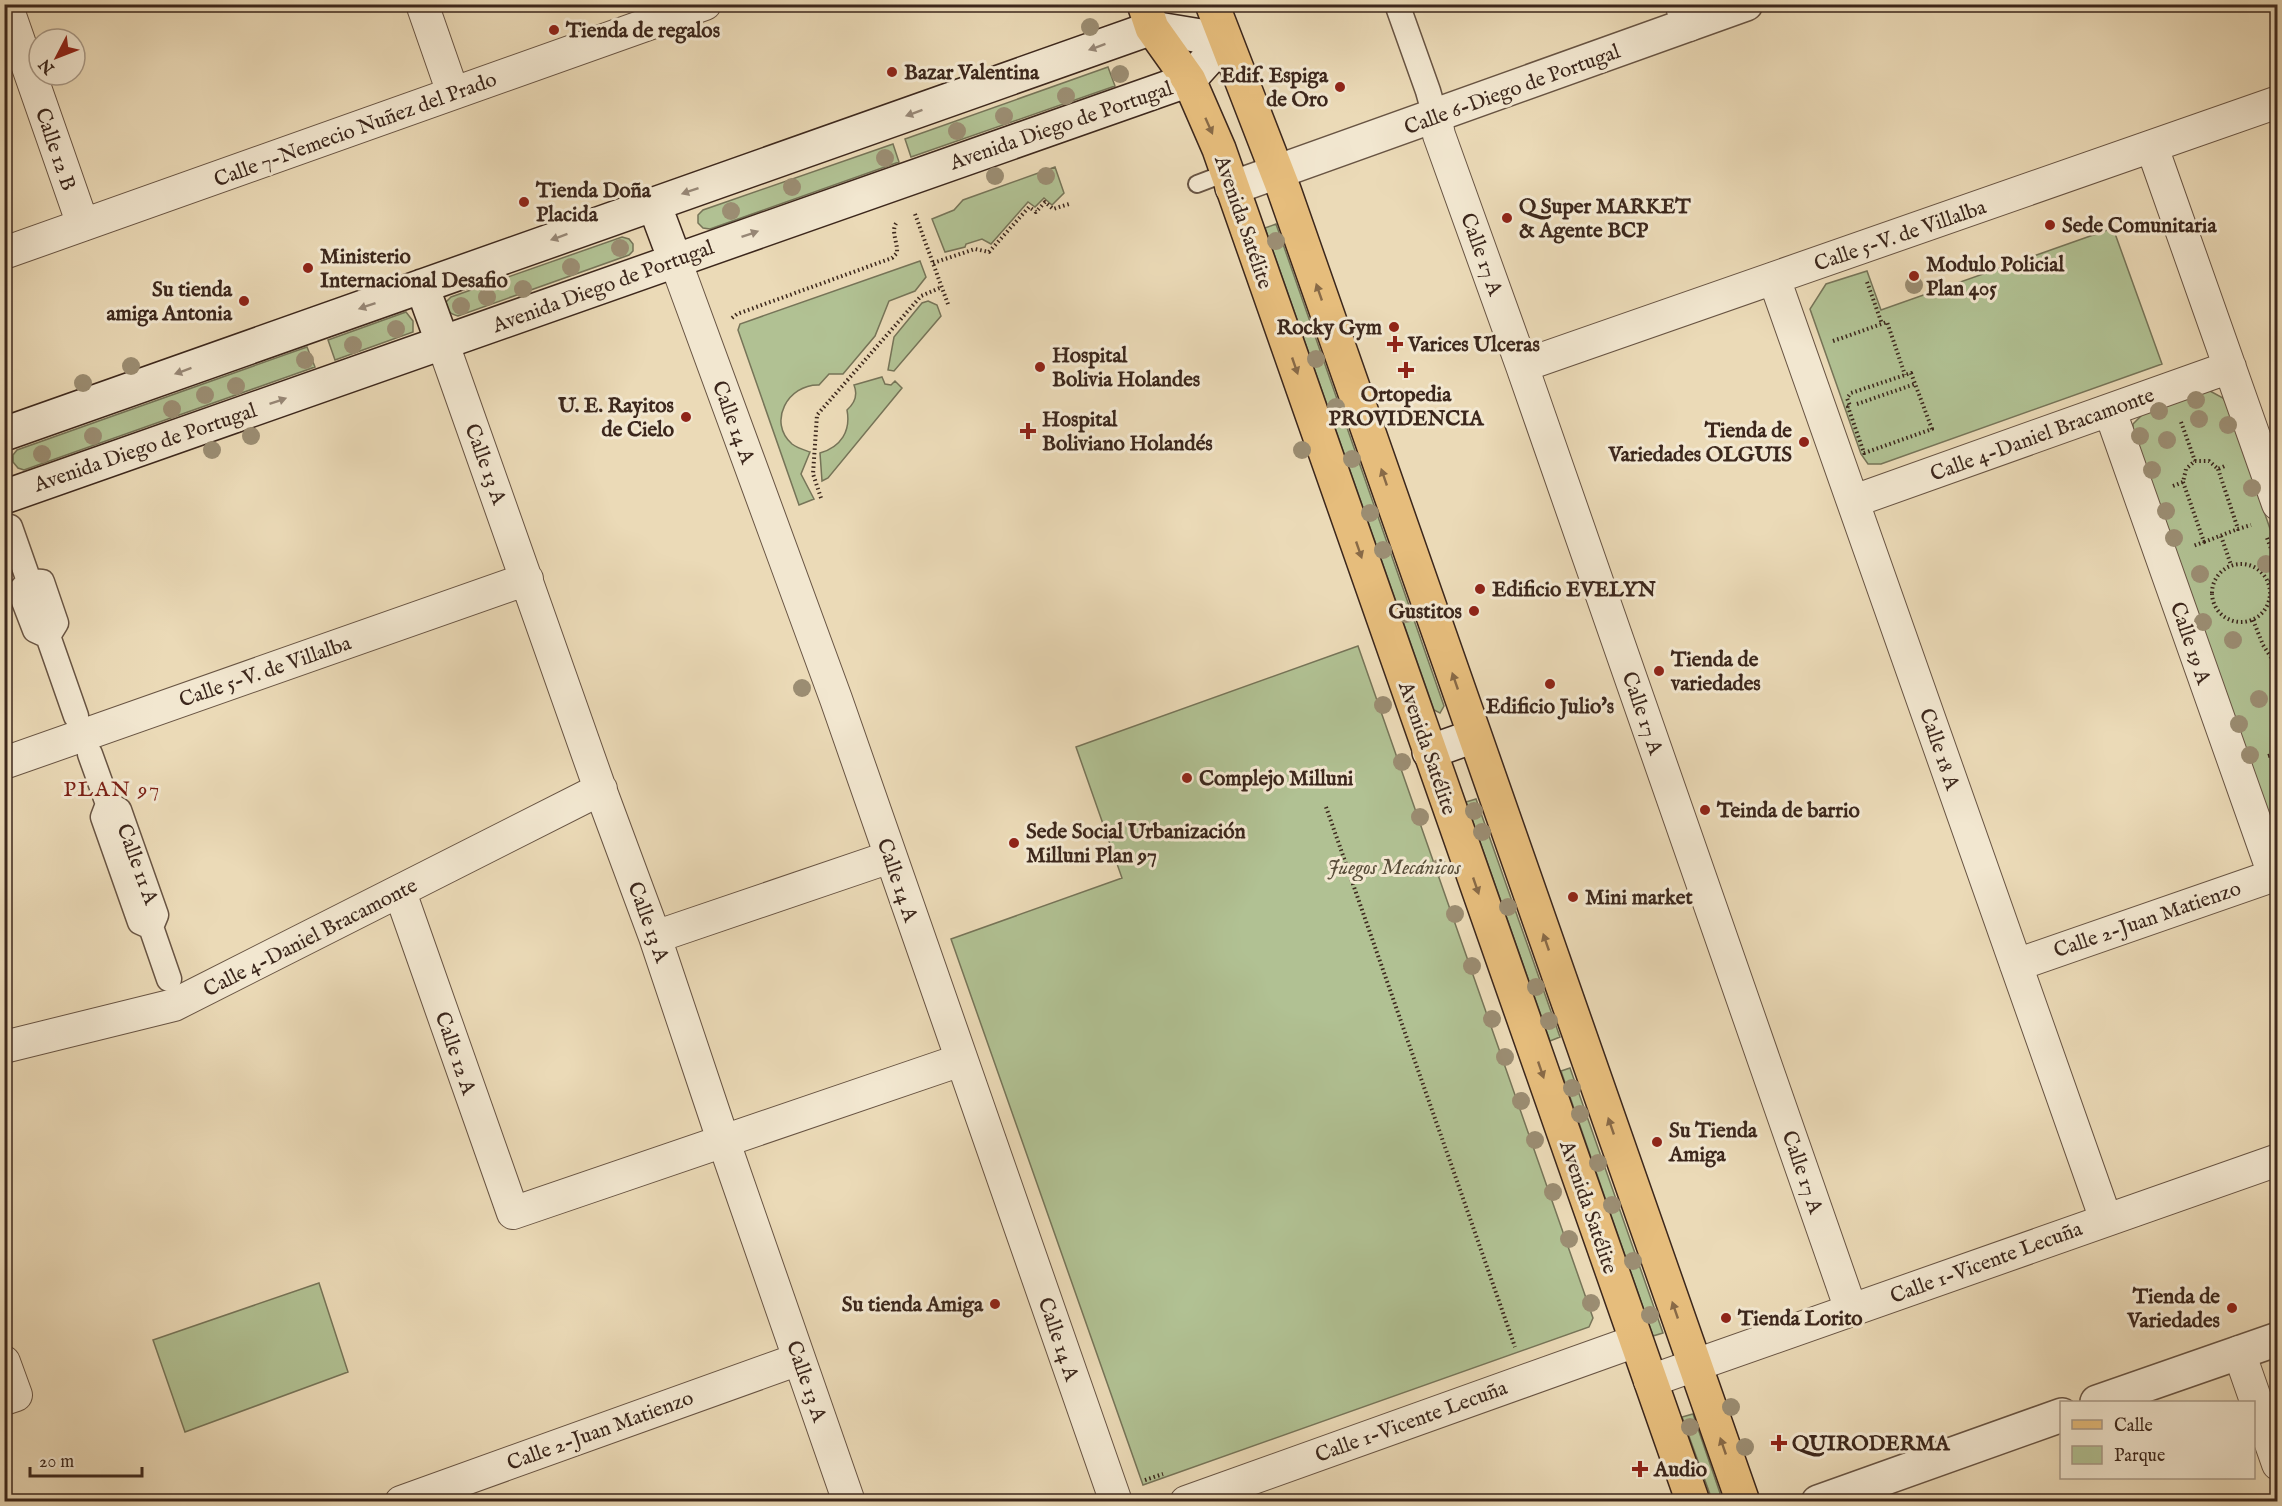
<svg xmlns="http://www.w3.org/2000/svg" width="2282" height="1506" font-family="'IM FELL English',serif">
	<rect width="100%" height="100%" fill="#ebdab7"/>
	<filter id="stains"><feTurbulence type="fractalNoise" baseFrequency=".00333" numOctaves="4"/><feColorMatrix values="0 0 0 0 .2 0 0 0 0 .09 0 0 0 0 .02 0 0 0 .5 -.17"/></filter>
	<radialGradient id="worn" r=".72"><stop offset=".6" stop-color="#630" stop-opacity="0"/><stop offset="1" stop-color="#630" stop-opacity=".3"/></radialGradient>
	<!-- green -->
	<path fill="#b1c193" stroke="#767458" stroke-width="1.5" d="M1108,67L1115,86L911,157L905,139Z
		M893,144L899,162L710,229L703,228L698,223V215L703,210Z
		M1055,167L1064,193L1052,205L1044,198L1035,207L1028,202L991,244L982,239L966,244L965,247L945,252L932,219L954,210L963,200Z
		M1276,224L1444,706L1440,713L1434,710L1265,228Z
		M2113,228L2162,364L1881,464H1868L1861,454L1810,309L1826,284L1867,271L1881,310Z
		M622,237L629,239L633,244V251L629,255L458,316C450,314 447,311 446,302L451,297Z
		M920,261L926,277L915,291L889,301L875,336L843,374H829L819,385C788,384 767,422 792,444C797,448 804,450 810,452L801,474L814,499L799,505L738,330L740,324Z
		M928,301L937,305L941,316L894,371L888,370L894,337L922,303Z
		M406,312L413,321V332L335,360L328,340Z
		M307,347L315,367L24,470L18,468L13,462V455L17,450Z
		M882,377L885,384L891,385L895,381L902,388L828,478L822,481L820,453C841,447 851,431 847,410C855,403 858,395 854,385Z
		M2210,391L2223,398L2227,404L2277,549V841L2133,432V424L2143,414L2202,392Z
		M1358,646L1593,1318L1589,1327L1143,1485L951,939L1122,878L1076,747Z
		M1476,799L1560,1037L1550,1041L1466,802Z
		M1570,1068L1663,1333L1653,1336L1561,1071Z
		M319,1283L348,1372L185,1432L153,1340Z
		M1693,1414L1720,1493L1717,1500L1711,1497L1682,1417Z"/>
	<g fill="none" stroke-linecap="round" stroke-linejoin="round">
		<defs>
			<path id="service" d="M1197,184L1226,173"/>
			<path id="pedestrian" d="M1397,4L1428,91L1435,116
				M10,527L29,581L42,582L56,623L48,636L76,716
				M29,581L20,591L35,630L48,636
				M90,754L108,804L119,810L156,915L151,927L169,979
				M108,804L103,817L140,922L151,927"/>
			<path id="minor" d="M6,4L83,225
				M422,4L453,93
				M1681,4L1689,25
				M1435,116L1439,135L1522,366L1851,1310
				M2152,147L2278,504
				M4,253L705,4
				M675,260L836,699L1116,1502
				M1774,278L2106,1220
				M443,344L599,786L655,937L719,1128L849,1502
				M1522,366L2278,102
				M2110,411L2274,875
				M1854,501L2230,367
				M4,763L527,579
				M400,892L513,1213L961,1060
				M655,937L890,857
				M2016,965L2278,874
				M4,1047L174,1005L601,789
				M2239,1352L2278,1464
				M4,1362L16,1395L4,1399
				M1650,1381L2278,1160
				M401,1502L799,1359
				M1186,1502L1636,1341"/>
			<path id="tertiary" d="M1232,188L1746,4
				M2097,1402L2278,1339
				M1818,1502L2062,1415"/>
			<path id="secondary" d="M654,204L675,260
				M422,286L443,344
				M4,434L1152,28L1225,40
				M4,497L1189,80L1225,40
				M1429,752L1474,736"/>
			<path id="primary" d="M1144,4L1152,28L1189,80L1219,149L1693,1502
				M1212,4L1284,190L1743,1502"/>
		</defs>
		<!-- service casing -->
		<use href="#service" stroke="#685443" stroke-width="20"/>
		<!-- pedestrian casing -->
		<use href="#pedestrian" stroke="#685443" stroke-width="27"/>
		<!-- minor casing -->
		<use href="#minor" stroke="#685443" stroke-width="34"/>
		<!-- tertiary casing -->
		<use href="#tertiary" stroke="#685443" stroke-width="36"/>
		<!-- secondary casing -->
		<use href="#secondary" stroke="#3c271c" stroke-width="36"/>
		<!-- primary casing -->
		<use href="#primary" stroke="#3c271c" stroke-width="36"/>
		<!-- path -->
		<path stroke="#3c271c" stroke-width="4" stroke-dasharray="1.5 3" stroke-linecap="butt" d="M915,214L949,307
			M933,263L975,249L989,252L1029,207L1036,212L1045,202L1053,209L1069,204
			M1867,282L1882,324
			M732,318L737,314L892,258L897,253C898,242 890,231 897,222
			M1833,341L1887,322L1905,375
			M1911,373L1932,429L1864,453L1848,407L1850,406L1847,398L1851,393Z
			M1857,404L1915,384
			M2181,422L2195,461
			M2218,469L2238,529L2251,525
			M2183,482L2204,542L2193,546
			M2173,486L2183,482L2186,469L2195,461H2209L2218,469L2227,465
			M821,498L813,474L817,415L921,296L942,287
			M2221,536L2231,565
			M2267,538L2278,567
			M2204,542L2238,529
			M2212 593a29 29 0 1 1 58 0a29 29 0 1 1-58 0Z
			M2269,582L2278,579
			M2253,620L2263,645L2278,668
			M2268,756L2278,753
			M1326,807L1515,1347
			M1145,1480L1163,1474"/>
		<!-- service -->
		<use href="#service" stroke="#f2e7d0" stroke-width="16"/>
		<!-- pedestrian -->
		<use href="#pedestrian" stroke="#f2e7d0" stroke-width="24"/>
		<!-- minor -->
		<use href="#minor" stroke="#f2e7d0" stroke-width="32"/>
		<!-- tertiary -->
		<use href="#tertiary" stroke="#f2e7d0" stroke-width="33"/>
		<!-- secondary -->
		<use href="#secondary" stroke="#f2e7d0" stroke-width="33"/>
		<!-- primary -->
		<use href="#primary" stroke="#e6bd7c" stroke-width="33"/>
	</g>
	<!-- trees -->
	<g fill="#9b8d72">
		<circle cx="1090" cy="27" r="9"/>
		<circle cx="1120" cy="74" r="9"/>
		<circle cx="1066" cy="96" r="9"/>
		<circle cx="1004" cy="116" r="9"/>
		<circle cx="957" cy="131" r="9"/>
		<circle cx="885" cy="158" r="9"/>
		<circle cx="995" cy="176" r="9"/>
		<circle cx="1046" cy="176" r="9"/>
		<circle cx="792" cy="187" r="9"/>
		<circle cx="731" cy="211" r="9"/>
		<circle cx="1276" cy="241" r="9"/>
		<circle cx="620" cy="248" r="9"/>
		<circle cx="571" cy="267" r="9"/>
		<circle cx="1914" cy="285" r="9"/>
		<circle cx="523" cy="289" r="9"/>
		<circle cx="487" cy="297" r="9"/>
		<circle cx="461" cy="306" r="9"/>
		<circle cx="396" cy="329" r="9"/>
		<circle cx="353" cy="345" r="9"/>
		<circle cx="1316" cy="359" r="9"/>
		<circle cx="305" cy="360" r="9"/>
		<circle cx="131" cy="366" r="9"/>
		<circle cx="83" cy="383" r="9"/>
		<circle cx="236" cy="386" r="9"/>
		<circle cx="205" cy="395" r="9"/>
		<circle cx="2196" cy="400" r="9"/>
		<circle cx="1336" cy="407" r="9"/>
		<circle cx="172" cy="409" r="9"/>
		<circle cx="2159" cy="411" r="9"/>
		<circle cx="2199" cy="419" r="9"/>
		<circle cx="2228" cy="425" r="9"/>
		<circle cx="93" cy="436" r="9"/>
		<circle cx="251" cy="436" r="9"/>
		<circle cx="2140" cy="436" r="9"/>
		<circle cx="2167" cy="440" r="9"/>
		<circle cx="212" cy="450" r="9"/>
		<circle cx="1302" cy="450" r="9"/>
		<circle cx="42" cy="454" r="9"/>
		<circle cx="1352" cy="459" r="9"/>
		<circle cx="2152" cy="470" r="9"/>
		<circle cx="2252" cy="488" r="9"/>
		<circle cx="2166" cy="511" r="9"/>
		<circle cx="1370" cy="513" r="9"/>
		<circle cx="2174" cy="538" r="9"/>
		<circle cx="1383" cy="550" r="9"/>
		<circle cx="2266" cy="564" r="9"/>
		<circle cx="2200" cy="574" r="9"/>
		<circle cx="1406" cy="614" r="9"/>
		<circle cx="2203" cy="622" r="9"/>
		<circle cx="2233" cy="640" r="9"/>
		<circle cx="802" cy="688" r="9"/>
		<circle cx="2259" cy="699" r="9"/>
		<circle cx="1383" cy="705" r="9"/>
		<circle cx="2239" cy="724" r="9"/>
		<circle cx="2250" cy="755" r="9"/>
		<circle cx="1402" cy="762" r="9"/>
		<circle cx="1474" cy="811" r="9"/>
		<circle cx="1420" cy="817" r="9"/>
		<circle cx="1482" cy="832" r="9"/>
		<circle cx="1439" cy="868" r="9"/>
		<circle cx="1508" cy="907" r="9"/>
		<circle cx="1455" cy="914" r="9"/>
		<circle cx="1472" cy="966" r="9"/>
		<circle cx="1536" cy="987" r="9"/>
		<circle cx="1492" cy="1019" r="9"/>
		<circle cx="1549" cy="1021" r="9"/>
		<circle cx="1505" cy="1057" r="9"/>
		<circle cx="1572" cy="1088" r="9"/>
		<circle cx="1521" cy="1101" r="9"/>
		<circle cx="1580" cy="1114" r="9"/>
		<circle cx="1535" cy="1140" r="9"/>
		<circle cx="1598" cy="1163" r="9"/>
		<circle cx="1553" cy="1192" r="9"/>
		<circle cx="1612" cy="1205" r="9"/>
		<circle cx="1569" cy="1239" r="9"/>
		<circle cx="1633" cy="1261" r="9"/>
		<circle cx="1591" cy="1303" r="9"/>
		<circle cx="1650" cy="1315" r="9"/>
		<circle cx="1731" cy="1407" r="9"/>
		<circle cx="1690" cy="1427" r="9"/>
		<circle cx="1745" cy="1447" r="9"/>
	</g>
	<!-- one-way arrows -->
	<defs><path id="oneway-solid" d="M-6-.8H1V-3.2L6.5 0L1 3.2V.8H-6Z" transform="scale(1.5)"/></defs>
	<g fill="#978776">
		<use href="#oneway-solid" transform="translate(1097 47) rotate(160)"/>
		<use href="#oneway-solid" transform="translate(914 113) rotate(160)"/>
		<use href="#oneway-solid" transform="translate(690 191) rotate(161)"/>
		<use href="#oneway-solid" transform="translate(750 234) rotate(-19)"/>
		<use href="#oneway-solid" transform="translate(559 237) rotate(160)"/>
		<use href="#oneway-solid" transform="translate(367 306) rotate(161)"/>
		<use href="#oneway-solid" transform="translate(183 371) rotate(160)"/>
		<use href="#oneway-solid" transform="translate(278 401) rotate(-19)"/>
	</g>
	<g fill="#886a47">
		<use href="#oneway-solid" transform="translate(1209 126) rotate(66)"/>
		<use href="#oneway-solid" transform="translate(1319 292) rotate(-109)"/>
		<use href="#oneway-solid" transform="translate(1295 366) rotate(71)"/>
		<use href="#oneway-solid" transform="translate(1384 477) rotate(-109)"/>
		<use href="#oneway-solid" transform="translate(1359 550) rotate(71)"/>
		<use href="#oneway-solid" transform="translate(1455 681) rotate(-109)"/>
		<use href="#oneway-solid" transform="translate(1476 886) rotate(71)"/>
		<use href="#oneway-solid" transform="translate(1546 942) rotate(-109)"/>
		<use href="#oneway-solid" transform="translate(1541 1070) rotate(71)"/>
		<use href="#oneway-solid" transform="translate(1611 1126) rotate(-109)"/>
		<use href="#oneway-solid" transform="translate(1675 1310) rotate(-109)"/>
		<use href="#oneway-solid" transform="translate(1723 1446) rotate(-109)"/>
	</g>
	<!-- markers -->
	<g fill="#8f2418" stroke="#f2e7d0" stroke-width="2">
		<circle cx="554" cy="30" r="6"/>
		<circle cx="892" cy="72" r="6"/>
		<circle cx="1340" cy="87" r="6"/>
		<circle cx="524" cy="202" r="6"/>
		<circle cx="1507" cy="218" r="6"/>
		<circle cx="2050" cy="225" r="6"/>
		<circle cx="308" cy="268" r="6"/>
		<circle cx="1914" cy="276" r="6"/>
		<circle cx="244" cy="301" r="6"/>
		<circle cx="1394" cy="327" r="6"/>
		<path d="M1392 335h6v6h6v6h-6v6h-6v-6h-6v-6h6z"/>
		<circle cx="1040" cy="367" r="6"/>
		<path d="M1403 361h6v6h6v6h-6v6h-6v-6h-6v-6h6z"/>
		<circle cx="686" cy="417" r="6"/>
		<path d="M1025 422h6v6h6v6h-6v6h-6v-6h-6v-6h6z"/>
		<circle cx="1804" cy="442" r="6"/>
		<circle cx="1480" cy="589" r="6"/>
		<circle cx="1474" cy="611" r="6"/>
		<circle cx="1659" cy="671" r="6"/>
		<circle cx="1550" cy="684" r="6"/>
		<circle cx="1187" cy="778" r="6"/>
		<circle cx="1705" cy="810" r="6"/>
		<circle cx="1014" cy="843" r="6"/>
		<circle cx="1573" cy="897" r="6"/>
		<circle cx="1657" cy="1142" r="6"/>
		<circle cx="995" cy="1304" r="6"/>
		<circle cx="2232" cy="1308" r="6"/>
		<circle cx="1726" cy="1318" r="6"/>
		<path d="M1776 1434h6v6h6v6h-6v6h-6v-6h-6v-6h6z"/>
		<path d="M1637 1460h6v6h6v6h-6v6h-6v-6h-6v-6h6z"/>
	</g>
	<g text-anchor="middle" stroke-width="6" stroke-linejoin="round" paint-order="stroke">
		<!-- poi labels -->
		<g font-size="21" font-weight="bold" fill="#3c271c" stroke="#f2e7d0" text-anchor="start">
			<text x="566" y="37">Tienda de regalos</text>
			<text x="904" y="79">Bazar Valentina</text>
			<text x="1328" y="82" text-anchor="end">Edif. Espiga<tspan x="1328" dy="24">de Oro</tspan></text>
			<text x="536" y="197">Tienda Doña<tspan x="536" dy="24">Placida</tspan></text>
			<text x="1519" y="213">Q Super MARKET<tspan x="1519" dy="24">&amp; Agente BCP</tspan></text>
			<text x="2062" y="232">Sede Comunitaria</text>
			<text x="320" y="263">Ministerio<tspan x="320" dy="24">Internacional Desafio</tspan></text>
			<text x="1926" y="271">Modulo Policial<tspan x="1926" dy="24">Plan 405</tspan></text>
			<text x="232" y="296" text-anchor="end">Su tienda<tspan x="232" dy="24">amiga Antonia</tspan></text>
			<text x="1382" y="334" text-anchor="end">Rocky Gym</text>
			<text x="1408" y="351">Varices Ulceras</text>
			<text x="1052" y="362">Hospital<tspan x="1052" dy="24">Bolivia Holandes</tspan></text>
			<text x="1406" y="401" text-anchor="middle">Ortopedia<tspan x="1406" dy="24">PROVIDENCIA</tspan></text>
			<text x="674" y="412" text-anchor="end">U. E. Rayitos<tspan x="674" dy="24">de Cielo</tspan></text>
			<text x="1042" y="426">Hospital<tspan x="1042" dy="24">Boliviano Holandés</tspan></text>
			<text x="1792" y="437" text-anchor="end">Tienda de<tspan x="1792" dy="24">Variedades OLGUIS</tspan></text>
			<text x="1492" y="596">Edificio EVELYN</text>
			<text x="1462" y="618" text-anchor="end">Gustitos</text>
			<text x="1671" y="666">Tienda de<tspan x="1671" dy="24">variedades</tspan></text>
			<text x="1550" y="713" text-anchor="middle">Edificio Julio's</text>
			<text x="1199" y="785">Complejo Milluni</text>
			<text x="1717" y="817">Teinda de barrio</text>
			<text x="1026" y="838">Sede Social Urbanización<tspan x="1026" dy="24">Milluni Plan 97</tspan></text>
			<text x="1585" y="904">Mini market</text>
			<text x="1669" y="1137">Su Tienda<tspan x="1669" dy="24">Amiga</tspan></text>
			<text x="2220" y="1303" text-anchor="end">Tienda de<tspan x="2220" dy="24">Variedades</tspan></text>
			<text x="983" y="1311" text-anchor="end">Su tienda Amiga</text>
			<text x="1738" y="1325">Tienda Lorito</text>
			<text x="1792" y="1450">QUIRODERMA</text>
			<text x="1654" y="1476">Audio</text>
		</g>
		<!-- street labels -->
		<g font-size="21" fill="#3c271c" stroke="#f2e7d0">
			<text transform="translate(1512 89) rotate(-20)" y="7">Calle 6-Diego de Portugal</text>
			<text transform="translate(1061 125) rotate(-19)" y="7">Avenida Diego de Portugal</text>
			<text transform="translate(355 129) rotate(-20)" y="7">Calle 7-Nemecio Nuñez del Prado</text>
			<text transform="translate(56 149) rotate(71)" y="7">Calle 12 B</text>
			<text transform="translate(1244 222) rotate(71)" y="7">Avenida Satélite</text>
			<text transform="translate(1900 235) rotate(-19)" y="7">Calle 5-V. de Villalba</text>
			<text transform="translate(1482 254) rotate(70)" y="7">Calle 17 A</text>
			<text transform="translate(603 286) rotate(-20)" y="7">Avenida Diego de Portugal</text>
			<text transform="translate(734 422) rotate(70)" y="7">Calle 14 A</text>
			<text transform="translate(2042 434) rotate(-20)" y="7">Calle 4-Daniel Bracamonte</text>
			<text transform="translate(145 447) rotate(-19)" y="7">Avenida Diego de Portugal</text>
			<text transform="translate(486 464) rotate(70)" y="7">Calle 13 A</text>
			<text transform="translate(2191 643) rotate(71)" y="7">Calle 19 A</text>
			<text transform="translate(265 671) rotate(-19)" y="7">Calle 5-V. de Villalba</text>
			<text transform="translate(1643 713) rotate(71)" y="7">Calle 17 A</text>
			<text transform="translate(1428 748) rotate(71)" y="7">Avenida Satélite</text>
			<text transform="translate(1940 749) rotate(71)" y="7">Calle 18 A</text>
			<text transform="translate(138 864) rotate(70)" y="7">Calle 11 A</text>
			<text transform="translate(898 880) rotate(71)" y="7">Calle 14 A</text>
			<text transform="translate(2147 919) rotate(-19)" y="7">Calle 2-Juan Matienzo</text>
			<text transform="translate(649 922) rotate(70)" y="7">Calle 13 A</text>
			<text transform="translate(310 937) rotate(-27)" y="7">Calle 4-Daniel Bracamonte</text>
			<text transform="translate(456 1053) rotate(71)" y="7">Calle 12 A</text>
			<text transform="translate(1803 1172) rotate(71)" y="7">Calle 17 A</text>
			<text transform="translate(1589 1207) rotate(71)" y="7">Avenida Satélite</text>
			<text transform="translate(1986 1262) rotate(-20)" y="7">Calle 1-Vicente Lecuña</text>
			<text transform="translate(1059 1339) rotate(71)" y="7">Calle 14 A</text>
			<text transform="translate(807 1381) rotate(71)" y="7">Calle 13 A</text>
			<text transform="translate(1411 1421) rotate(-20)" y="7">Calle 1-Vicente Lecuña</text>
			<text transform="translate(600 1430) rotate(-20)" y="7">Calle 2-Juan Matienzo</text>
		</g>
		<!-- park labels -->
		<g font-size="21" font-style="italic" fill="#594e3a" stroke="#f2e7d0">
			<text x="1394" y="874">Juegos Mecánicos</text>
		</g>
		<!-- neighbourhood labels -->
		<g font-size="22" letter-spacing="1.5" fill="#7a1f14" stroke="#f2e7d0">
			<text x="112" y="796">PLAN 97</text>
		</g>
	</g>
	<!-- margin -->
	<rect width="2282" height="1506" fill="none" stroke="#ebdab7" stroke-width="24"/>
	<rect x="6" y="6" width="2270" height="1494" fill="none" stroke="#3c271c" stroke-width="3"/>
	<rect x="12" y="12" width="2258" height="1482" fill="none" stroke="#3c271c" stroke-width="1.5"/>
	<!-- legend -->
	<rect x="2060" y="1401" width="195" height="78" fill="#f2e7d0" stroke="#a99a88" stroke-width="1.5"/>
	<rect x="2072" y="1420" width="30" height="9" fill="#e6bd7c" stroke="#a99a88" stroke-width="1.5"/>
	<text x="2114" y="1431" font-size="18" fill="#3c271c">Calle</text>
	<rect x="2072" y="1446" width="30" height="18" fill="#b1c193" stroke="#a99a88" stroke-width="1.5"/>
	<text x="2114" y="1461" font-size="18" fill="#3c271c">Parque</text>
	<!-- north arrow -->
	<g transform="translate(57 57) rotate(228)"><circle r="28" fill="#f2e7d0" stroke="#a99a88" stroke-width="1.5"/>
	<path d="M0-4.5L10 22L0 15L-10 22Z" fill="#8f2418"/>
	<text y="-9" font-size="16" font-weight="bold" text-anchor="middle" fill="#3c271c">N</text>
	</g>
	<!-- scale -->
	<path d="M30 1467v9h112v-9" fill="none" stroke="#3c271c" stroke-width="3"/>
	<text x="39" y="1467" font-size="18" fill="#3c271c" stroke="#f2e7d0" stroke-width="4.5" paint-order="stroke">20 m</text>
	<rect width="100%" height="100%" filter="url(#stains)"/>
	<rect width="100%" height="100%" fill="url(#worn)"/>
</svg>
